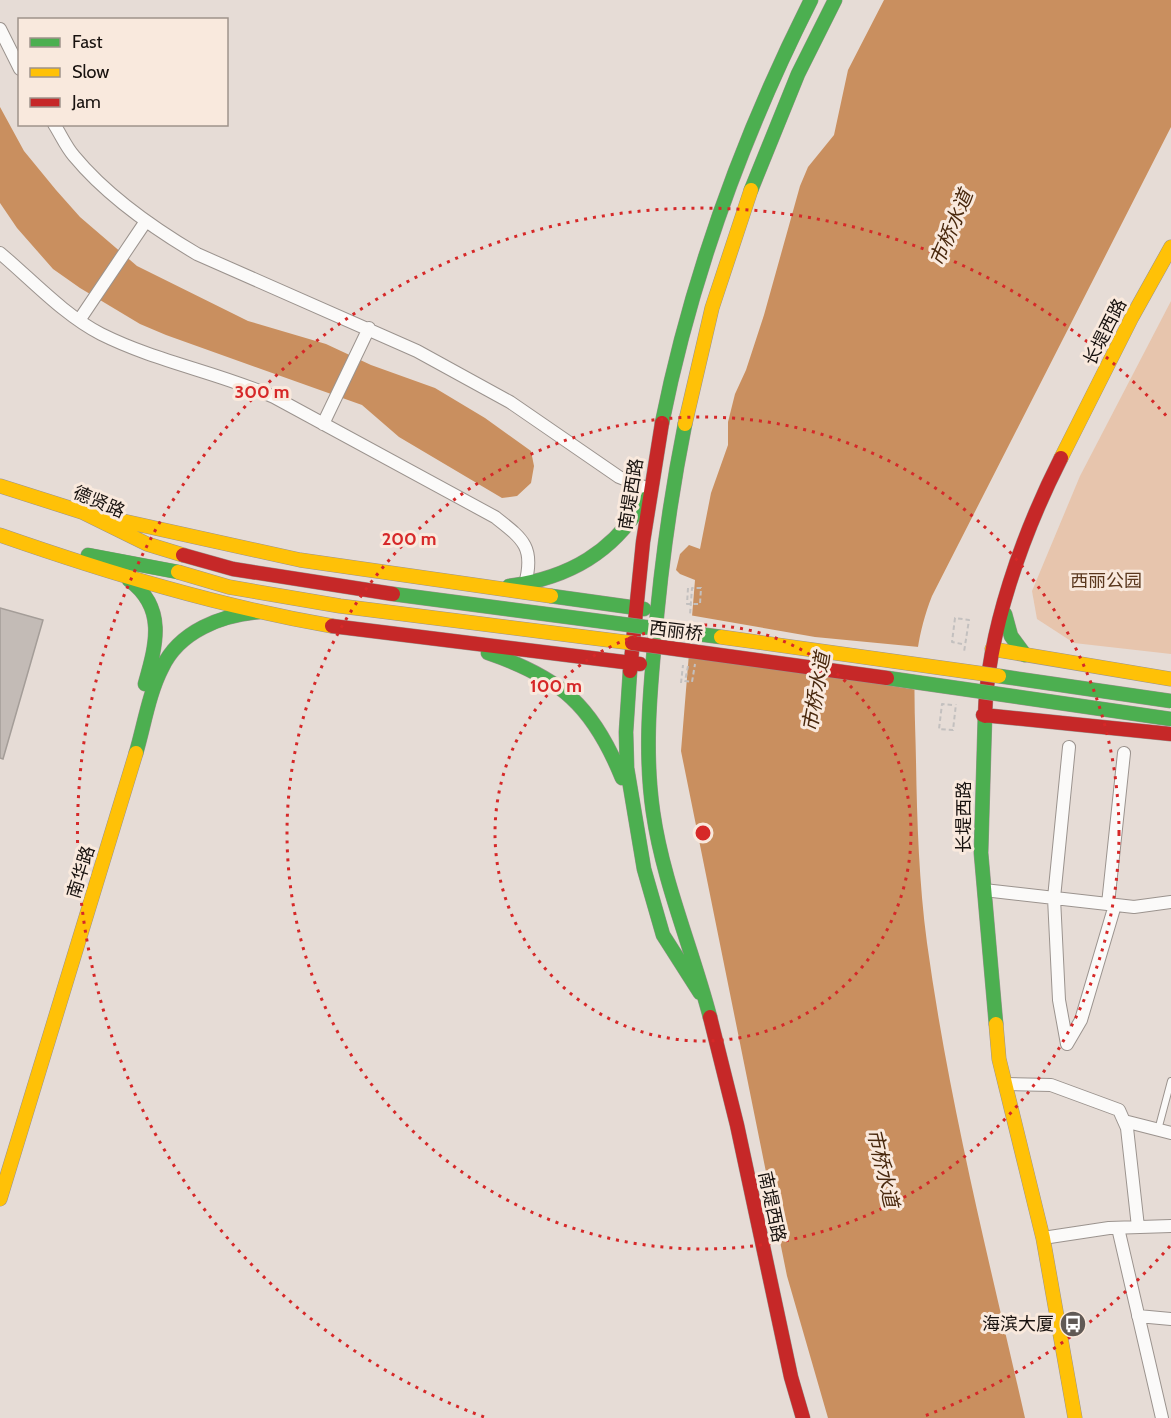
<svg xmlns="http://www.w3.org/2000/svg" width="1171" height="1418" font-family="Cabin,'Noto Sans SC',sans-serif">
	<rect width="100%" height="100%" fill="#e6dcd6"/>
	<!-- green -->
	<path fill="#e7c5ad" d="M1171,301V654L1074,643L1037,619L1032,591L1080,476Z"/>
	<!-- water -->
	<path fill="#c98f5f" d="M884,0H1171V127L932,596C909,655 915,699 916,761C917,821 919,883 927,943C949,1103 989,1260 1025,1418H828L787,1276L681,751L695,580L680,574L676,570L680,554L689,545L700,549L711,493L728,445V422L735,394L746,370L764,315L800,186L808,167L834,135L848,70Z
		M0,107L24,151L56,190L80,217L137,266L248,321L326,344L371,365L435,388L485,418L531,451L534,466L531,483L517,496L502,498L399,437L362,405L166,335L140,324L80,288L53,269L17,228L0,203Z"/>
	<!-- pier -->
	<path fill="#e6dcd6" d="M689,615L815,637L919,647L918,690L685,654Z"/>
	<!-- building -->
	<path fill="#c3bbb6" stroke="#a49d98" stroke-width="1.5" d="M0,608L43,620L3,759L0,758Z"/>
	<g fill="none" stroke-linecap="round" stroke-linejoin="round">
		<defs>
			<path id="lane" d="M1158,1130L1171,1081"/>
			<path id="street" d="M0,29L20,69
				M54,124C61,135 66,147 74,156C107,196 153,228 197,254L417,351L510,402L619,477L649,489
				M0,253C32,280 64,315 101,334C157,362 217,372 274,397L495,517C523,539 535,547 525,584
				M80,319L146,221
				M323,424L369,328
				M984,890L1134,907L1171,902
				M1108,904L1124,753
				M1067,1044L1059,1000L1054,898L1069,747
				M1067,1044L1081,1020L1115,905
				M1005,1084L1051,1085L1119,1110L1127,1128L1138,1227
				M1124,1121L1171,1133
				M1118,1228L1162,1418
				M1043,1238L1109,1228L1171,1226
				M1138,1316L1171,1319"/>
			<path id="fast" d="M751,190L798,74L835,0
				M662,423C692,274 743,135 811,0
				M685,424C670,499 660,573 654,649C649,703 645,757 653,812C663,882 692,948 710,1017
				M88,555L178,572
				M129,580C167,608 156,645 145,684
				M509,586C569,578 614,552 645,499
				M551,596L644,609
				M1005,614L1011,636L1025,655
				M488,653C561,678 593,706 622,778
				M630,671L626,732L627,768L644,869L663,935L700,993
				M985,716L981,853L996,1024
				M136,753C144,726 149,693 162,668C179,631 222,615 259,612"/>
			<path id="slow" d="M685,424L712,308L751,190
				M1061,458L1132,317L1171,247
				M0,486L82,512L147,544L183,555
				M82,512L300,560L551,596
				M0,535C109,573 218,606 332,626
				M992,649L1171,679
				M996,1024L999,1059L1043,1238L1075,1418
				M0,1199L136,753"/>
			<path id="jam" d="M332,626L640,664
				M630,671L643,542L662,423
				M983,715L1171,734
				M985,716C987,632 1023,533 1061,458
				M710,1017L737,1125L791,1377L803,1418"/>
		</defs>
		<!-- lane casing -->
		<use href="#lane" stroke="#9b938e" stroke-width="8"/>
		<!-- street casing -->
		<use href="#street" stroke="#9b938e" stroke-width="14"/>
		<!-- fast casing -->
		<use href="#fast" stroke="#9b938e" stroke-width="15"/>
		<!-- slow casing -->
		<use href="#slow" stroke="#9b938e" stroke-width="15"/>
		<!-- jam casing -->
		<use href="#jam" stroke="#9b938e" stroke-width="15"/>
		<!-- path -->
		<path stroke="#c3c0bf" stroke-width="2" stroke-dasharray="4.5 3" stroke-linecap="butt" d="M688,588L687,604H700L701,588H692L690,615
			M962,644L952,642L955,618L969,620L964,652
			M688,666L685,681L692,682L695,664
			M681,683L683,665
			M952,705L942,704L939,729L953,730L956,704"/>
		<!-- lane -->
		<use href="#lane" stroke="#fbfaf9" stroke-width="6"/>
		<!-- street -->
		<use href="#street" stroke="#fbfaf9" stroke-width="12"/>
		<!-- fast -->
		<use href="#fast" stroke="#4caf50" stroke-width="14"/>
		<!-- slow -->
		<use href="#slow" stroke="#ffc107" stroke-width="14"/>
		<!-- jam -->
		<use href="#jam" stroke="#c62828" stroke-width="14"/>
		<defs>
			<path id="fast-bridge" d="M393,594L721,637
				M999,676L1171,701
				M887,678L1171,719"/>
			<path id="slow-bridge" d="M178,572L229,587L340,606L632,643
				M721,637L999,676"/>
			<path id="jam-bridge" d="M183,555L233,569L393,594
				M632,643L887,678"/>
		</defs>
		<!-- fast-bridge casing -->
		<use href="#fast-bridge" stroke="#9b938e" stroke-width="15" stroke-linecap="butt"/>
		<!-- slow-bridge casing -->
		<use href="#slow-bridge" stroke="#9b938e" stroke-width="15" stroke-linecap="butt"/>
		<!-- jam-bridge casing -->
		<use href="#jam-bridge" stroke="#9b938e" stroke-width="15" stroke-linecap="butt"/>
		<!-- fast-bridge -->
		<use href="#fast-bridge" stroke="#4caf50" stroke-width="14"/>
		<!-- slow-bridge -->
		<use href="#slow-bridge" stroke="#ffc107" stroke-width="14"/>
		<!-- jam-bridge -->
		<use href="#jam-bridge" stroke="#c62828" stroke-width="14"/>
	</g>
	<!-- distance rings -->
	<g fill="none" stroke="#d62828" stroke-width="3" stroke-dasharray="3 6">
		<circle cx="703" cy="833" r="208"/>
		<circle cx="703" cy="833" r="416"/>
		<path d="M1170 1246A624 624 0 0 1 922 1417M484 1417A624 624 0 1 1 1170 420"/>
	</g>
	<!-- icons -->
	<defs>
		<symbol id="bus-disc" viewBox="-11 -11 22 22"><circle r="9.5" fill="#605955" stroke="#f9e9dd"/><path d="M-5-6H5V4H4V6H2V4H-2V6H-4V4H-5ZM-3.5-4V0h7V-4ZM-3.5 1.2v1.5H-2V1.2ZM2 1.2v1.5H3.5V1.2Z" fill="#fff"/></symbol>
	</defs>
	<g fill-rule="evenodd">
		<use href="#bus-disc" x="1058" y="1309" width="30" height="30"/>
	</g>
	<g text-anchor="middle" stroke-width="6" stroke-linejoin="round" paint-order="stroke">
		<!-- street labels -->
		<g font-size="18" fill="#18120f" stroke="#f9e9dd">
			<text transform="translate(1105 332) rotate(-63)" y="6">长堤西路</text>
			<text transform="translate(631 494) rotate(-81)" y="6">南堤西路</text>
			<text transform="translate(99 502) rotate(23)" y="6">德贤路</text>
			<text transform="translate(676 631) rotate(7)" y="6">西丽桥</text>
			<text transform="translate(964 817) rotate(-90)" y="6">长堤西路</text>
			<text transform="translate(81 872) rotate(-73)" y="6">南华路</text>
			<text transform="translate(772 1207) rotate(78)" y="6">南堤西路</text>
		</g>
		<!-- park labels -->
		<g font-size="18" fill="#5a371d" stroke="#f9e9dd">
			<text x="1106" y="587">西丽公园</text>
		</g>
		<!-- poi labels -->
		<g font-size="18" fill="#18120f" stroke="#f9e9dd" text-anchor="end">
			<text x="1054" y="1330">海滨大厦</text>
		</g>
		<!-- water labels -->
		<g font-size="20" font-style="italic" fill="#49280d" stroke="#f9e9dd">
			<text transform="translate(951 228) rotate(-67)" y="7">市桥水道</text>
			<text transform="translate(816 692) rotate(-80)" y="7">市桥水道</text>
			<text transform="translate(883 1168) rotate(77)" y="7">市桥水道</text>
		</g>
	</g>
	<circle cx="703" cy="833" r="9" fill="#d62828" stroke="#f9e9dd" stroke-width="3"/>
	<g font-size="18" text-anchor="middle" font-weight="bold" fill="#d62828" stroke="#f9e9dd" stroke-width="6" stroke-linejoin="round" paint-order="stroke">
		<text x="262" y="398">300 m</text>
		<text x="409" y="545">200 m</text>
		<text x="556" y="692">100 m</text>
	</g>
	<!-- legend -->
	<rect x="18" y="18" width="210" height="108" fill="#f9e9dd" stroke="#9f938b" stroke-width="1.5"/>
	<rect x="30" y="38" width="30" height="9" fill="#4caf50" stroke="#9f938b" stroke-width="1.5"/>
	<text x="72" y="48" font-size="18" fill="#18120f">Fast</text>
	<rect x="30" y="68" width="30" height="9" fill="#ffc107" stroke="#9f938b" stroke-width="1.5"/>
	<text x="72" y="78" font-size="18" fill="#18120f">Slow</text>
	<rect x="30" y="98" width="30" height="9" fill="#c62828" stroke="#9f938b" stroke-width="1.5"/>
	<text x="72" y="108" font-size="18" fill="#18120f">Jam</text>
</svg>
